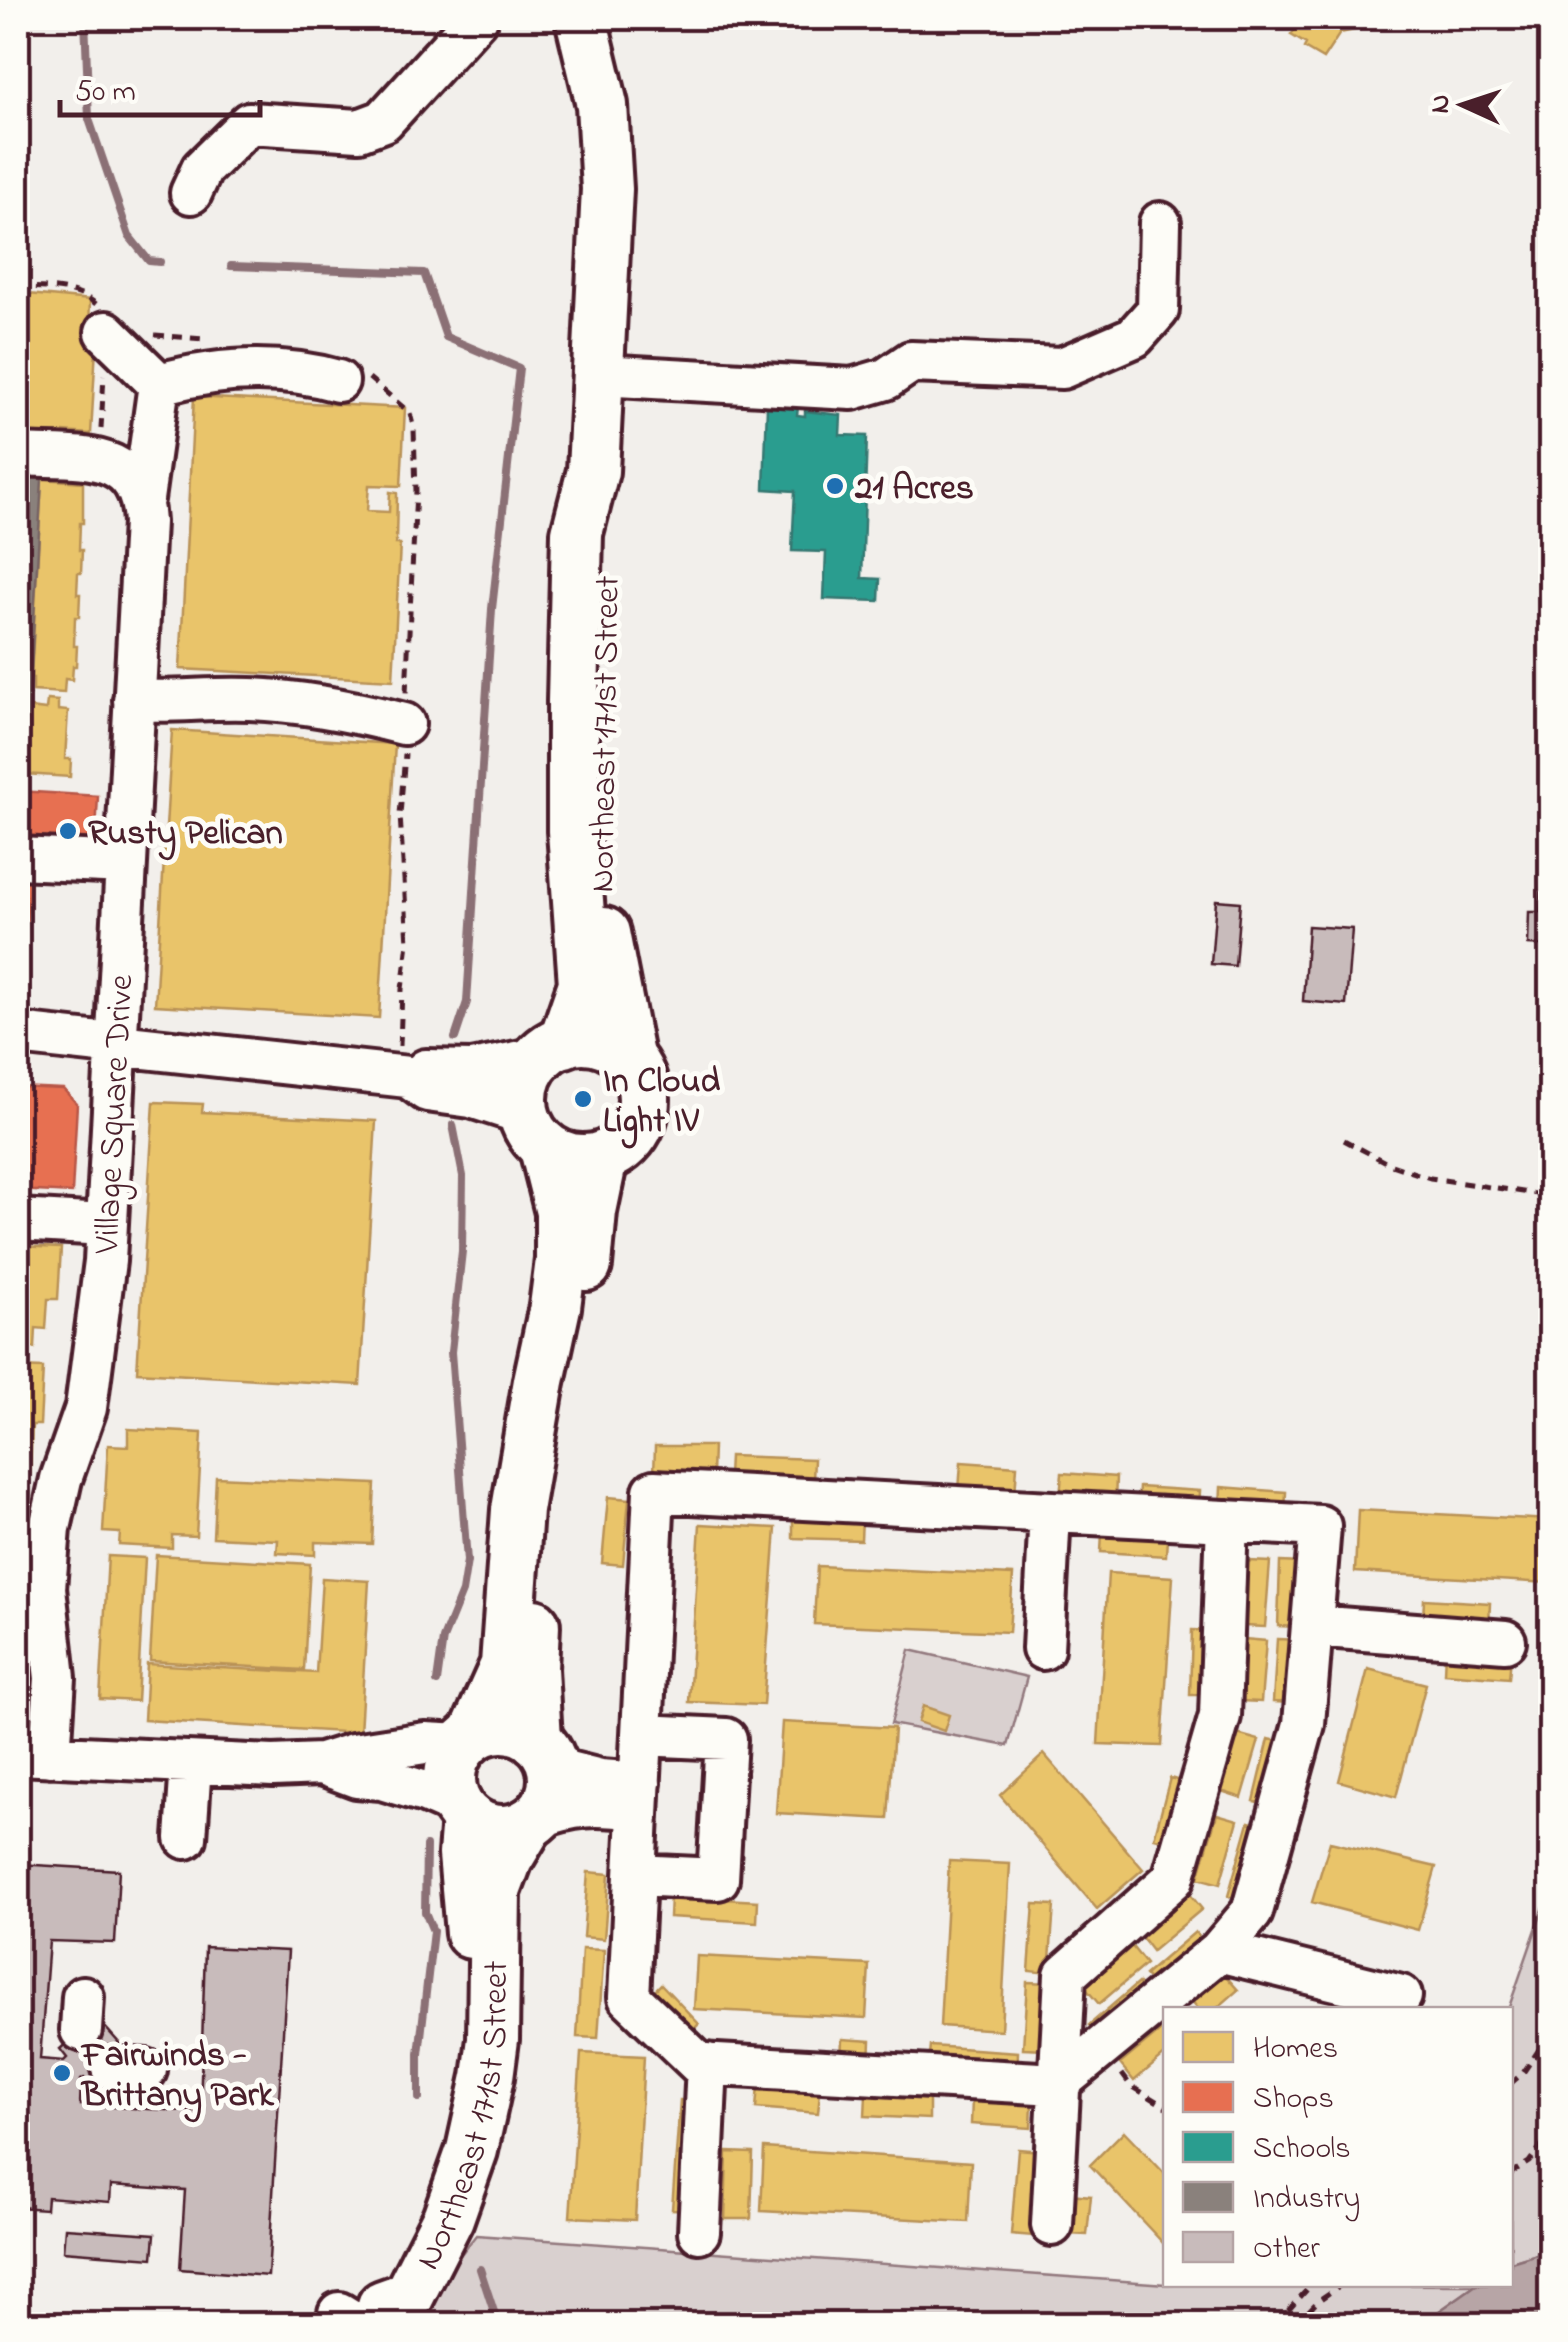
<svg xmlns="http://www.w3.org/2000/svg" width="1568" height="2342" font-family="'Indie Flower',sans-serif">
	<rect width="100%" height="100%" fill="#f2efeb"/>
	<filter id="ink" filterUnits="userSpaceOnUse"><feTurbulence type="fractalNoise" baseFrequency=".01" numOctaves="2"/><feDisplacementMap in="SourceGraphic" scale="20" xChannelSelector="R" yChannelSelector="G"/><feConvolveMatrix kernelMatrix="1 2 1 2 8 2 1 2 1" color-interpolation-filters="sRGB"/></filter>
	<g filter="url(#ink)">
		<!-- green -->
		<path fill="#d9d0cf" stroke="#92787d" stroke-width="2.5" d="M910,1650L1027,1677L1008,1746L891,1724Z
			M1550,1889V2245L1544,2252L1511,2262L1508,2010Z
			M476,2235L1166,2284L1476,2285L1421,2324H406Z"/>
		<!-- water -->
		<path fill="#b7a5a6" stroke="#8b6f75" stroke-width="2.5" d="M1550,2245V2324H1421L1476,2285L1510,2284L1511,2262L1544,2252Z"/>
		<!-- homes -->
		<path fill="#e9c46a" stroke="#b99257" stroke-width="2.5" d="M1305,18H1381V19L1367,22L1369,27L1340,33L1323,59L1304,48L1306,44L1291,35Z
			M18,293L90,300L89,329L97,330L91,434L64,432L63,437L18,435Z
			M194,397L405,408L401,486L369,485L367,511L389,512L390,492L397,493L396,544H400L393,680L180,669Z
			M42,479L83,482V523H80L79,550H82L81,573H78L77,594H80L79,617H75L74,646H77L76,666H73L72,680L65,679L64,693L33,691V678H31Z
			M47,700L58,701V710L68,711L65,759H71L70,777L25,774L29,708L46,710Z
			M172,730L395,744L379,1018L155,1005Z
			M154,1102L203,1104L202,1112L376,1121L360,1385L137,1372Z
			M18,1246L61,1248L58,1299H48L46,1329L36,1328L35,1348H18Z
			M18,1367L43,1368L40,1425H32L30,1474L18,1473V1525Z
			M128,1429L202,1433L196,1536L172,1535V1548L119,1545L120,1533L103,1532L108,1445L128,1446Z
			M655,1446H713L712,1476L654,1474Z
			M729,1456L814,1459L813,1481L728,1477Z
			M961,1462L1017,1466L1015,1495L959,1491Z
			M1062,1473L1116,1477L1115,1502L1060,1498Z
			M216,1477L375,1484L372,1544L315,1542V1555L277,1553L278,1540L213,1537Z
			M1139,1487L1200,1491L1199,1506L1138,1502Z
			M1221,1487L1286,1492L1285,1512L1220,1507Z
			M608,1497L629,1499L623,1565L602,1563Z
			M1358,1510L1550,1520V1583L1355,1572Z
			M793,1516L862,1518L861,1540L793,1538Z
			M700,1524L776,1528L763,1705L689,1702Z
			M1102,1532L1167,1537L1166,1556L1101,1552Z
			M156,1555L310,1564L304,1670L150,1661Z
			M108,1556L145,1558L137,1701L100,1699Z
			M1248,1561L1270,1562L1265,1627L1244,1626Z
			M1280,1562L1301,1563L1298,1627L1278,1626Z
			M817,1566L1013,1575L1009,1632L814,1624Z
			M1108,1573L1173,1577L1162,1746L1098,1744Z
			M18,1575H22L18,1678Z
			M322,1578L369,1581L360,1733L144,1720L147,1664L316,1673Z
			M1424,1599L1490,1603L1489,1625L1423,1620Z
			M1192,1630L1213,1631L1210,1695H1190Z
			M1244,1639L1266,1641L1261,1702L1240,1701Z
			M1277,1639L1299,1640L1294,1703L1273,1702Z
			M1445,1652L1511,1657L1509,1678L1444,1673Z
			M1368,1669L1426,1684L1396,1797L1339,1781Z
			M923,1706L949,1715L944,1731L918,1722Z
			M782,1722L894,1728L888,1819L776,1813Z
			M1237,1734L1259,1740L1242,1798L1221,1791Z
			M1269,1739L1290,1744L1275,1806L1254,1801Z
			M1044,1754L1143,1869L1097,1909L1000,1795Z
			M1170,1778L1191,1784L1175,1844L1154,1838Z
			M1217,1814L1238,1820L1220,1884L1198,1878Z
			M1249,1822L1271,1828L1250,1903L1228,1896Z
			M1330,1842L1436,1867L1418,1930L1312,1902Z
			M949,1861L1010,1864L1001,2030L940,2026Z
			M588,1872L609,1874L604,1939L583,1937Z
			M1189,1893L1202,1909L1152,1951L1139,1934Z
			M670,1896L758,1901L757,1922L669,1917Z
			M1034,1904L1054,1905L1049,1973L1029,1971Z
			M1195,1932L1209,1948L1159,1991L1145,1975Z
			M1130,1944L1146,1964L1099,2004L1082,1984Z
			M582,1949L604,1950L598,2038L577,2037Z
			M697,1956L869,1965L866,2018L694,2009Z
			M1224,1974L1238,1990L1215,2010H1199L1192,2001Z
			M1027,1982L1049,1983L1045,2049L1023,2048Z
			M1138,1983L1152,1999L1103,2040L1089,2025Z
			M661,1984L699,2024L685,2038L647,1998Z
			M1166,2026V2054L1134,2081L1120,2064Z
			M842,2039L871,2041L870,2063L841,2061Z
			M930,2046L1018,2052L1017,2073L928,2067Z
			M581,2053L644,2056L635,2220L570,2217Z
			M758,2086L820,2091L818,2113L756,2108Z
			M866,2095L929,2098V2119L865,2116Z
			M680,2100L701,2102L694,2210L672,2209Z
			M972,2100L1032,2103L1031,2128L971,2124Z
			M1124,2131L1166,2175L1163,2243L1090,2165Z
			M764,2148L971,2162L968,2222L761,2211Z
			M1018,2149L1041,2151L1033,2236L1011,2234Z
			M727,2152L753,2153L751,2219H725Z
			M1069,2194L1091,2196L1087,2235L1066,2234Z"/>
		<!-- shops -->
		<path fill="#e76f51" stroke="#b85746" stroke-width="2.5" d="M18,791L98,796L95,850L18,846Z
			M18,871L30,872L23,993L18,992Z
			M18,1087L63,1089L77,1104L72,1193L18,1190Z"/>
		<!-- schools -->
		<path fill="#2a9d8f" stroke="#347771" stroke-width="2.5" d="M767,406L798,407L797,415L805,416V411L841,415L840,435L867,436L862,578L880,579L879,601L824,599L826,552L792,551L795,491L764,489Z"/>
		<!-- industry -->
		<path fill="#8a817c" stroke="#776464" stroke-width="2.5" d="M18,478L42,479L24,792L18,791Z"/>
		<g fill="none" stroke-linecap="round" stroke-linejoin="round">
			<!-- stream -->
			<path stroke="#8b6f75" stroke-width="8" d="M85,18L89,119L129,236L149,261L160,262
				M231,266L424,273L446,337L519,368L492,609L467,1002L455,1038
				M437,1682L443,1639L462,1592L467,1561L451,1352L462,1251L463,1176L453,1125
				M419,2098V2054L433,1931L425,1912L426,1846
				M480,2269L498,2324"/>
		</g>
		<!-- building -->
		<path fill="#c8bbbb" stroke="#4a1f2b" stroke-width="2.5" d="M1543,853H1550V946L1528,945L1529,912H1540Z
			M1216,900L1240,902L1235,966L1211,964Z
			M1308,926L1352,929L1346,1005L1303,1001Z
			M18,1864L119,1870L115,1943L49,1941L40,2059L64,2061L67,2058L60,2049L96,2017L129,2054L92,2086L84,2078L81,2080L80,2105L200,2112L205,1947L288,1951L268,2276L180,2269L185,2190L111,2185L110,2202L47,2197L46,2209L18,2207Z
			M65,2228L155,2234L153,2258L63,2251Z"/>
		<g fill="none" stroke-linecap="round" stroke-linejoin="round">
			<defs>
				<path id="minor" d="M191,193L202,169L249,123L359,130L383,121L477,18
					M106,332L159,384
					M599,375L852,389L886,379L911,362L1062,368L1134,337L1158,310L1160,223
					M18,455C76,459 140,445 144,522L105,1261L86,1408L61,1479L50,1528L45,1588L55,1678L50,1756
					M143,499L159,384C217,368 278,364 338,381
					M134,700C173,703 211,697 250,699C303,701 353,711 404,724
					M18,858L125,863
					M18,1034L408,1077L427,1091L471,1097L524,1114
					M426,1070L472,1071L537,1058
					M18,1220L105,1225
					M654,1491L1320,1526L1304,1724L1252,1912L1219,1951L1057,2084L699,2064L629,1997Z
					M1313,1626L1505,1641
					M1043,1649L1050,1512
					M18,1754L273,1766L321,1764L353,1754L425,1743L462,1745
					M325,1765L357,1777L382,1779L425,1792L457,1806
					M552,1768L600,1780L640,1783
					M535,1819C574,1804 596,1804 638,1809
					M186,1838L191,1764
					M635,1875L718,1879L726,1739L642,1735
					M1219,1951L1401,1996
					M81,2030L83,1997
					M112,2068L146,2070
					M1052,2225L1065,1975L1173,1879L1220,1716L1227,1521
					M699,2232L707,2064
					M339,2313L357,2324"/>
				<g id="major">
					<path d="M604,933L628,1056"/>
					<circle cx="583" cy="1099" r="61"/>
					<path d="M564,1042L584,984L573,831V701L577,533L593,471L607,189L602,105L581,18"/>
					<path d="M586,1265L591,1211L602,1158"/>
					<path d="M534,1625L532,1669L536,1740"/>
					<circle cx="502" cy="1779" r="52"/>
					<path d="M475,1734L506,1665L517,1510L539,1381L555,1307L561,1260V1212L545,1148"/>
					<path d="M467,1818L464,1854L471,1933"/>
					<path id="s1" d="M383,2306L408,2297L448,2218L472,2150L488,2077L493,2039L495,1891L507,1859L528,1824"/>
				</g>
			</defs>
			<!-- minor casing -->
			<use href="#minor" stroke="#4a1f2b" stroke-width="48"/>
			<!-- major casing -->
			<use href="#major" stroke="#4a1f2b" stroke-width="58"/>
			<!-- path -->
			<path stroke="#4a1f2b" stroke-width="5" stroke-dasharray="10 8" stroke-linecap="butt" d="M18,286C44,289 75,286 96,304
				M155,335L204,339
				M369,378L410,413L414,429L416,491L406,693
				M101,429L104,375
				M400,1046L402,989L408,943L400,815L405,754
				M1344,1140L1391,1165L1430,1178L1550,1196
				M1122,2074L1130,2085L1166,2107
				M1510,2084L1523,2073L1550,2033
				M1510,2174L1529,2162L1550,2134
				M1276,2324L1312,2284
				M1296,2324L1319,2300L1342,2284"/>
			<!-- minor -->
			<use href="#minor" stroke="#fdfcf7" stroke-width="40"/>
			<!-- major -->
			<use href="#major" stroke="#fdfcf7" stroke-width="50"/>
		</g>
	</g>
	<!-- markers -->
	<g fill="#1f6fb2" stroke="#fdfcf7" stroke-width="4">
		<circle cx="835" cy="486" r="10"/>
		<circle cx="68" cy="831" r="10"/>
		<circle cx="583" cy="1099" r="10"/>
		<circle cx="62" cy="2073" r="10"/>
	</g>
	<g text-anchor="middle" stroke-width="10" stroke-linejoin="round" paint-order="stroke">
		<!-- poi labels -->
		<g font-size="35" font-weight="bold" fill="#4a1f2b" stroke="#fdfcf7" text-anchor="start">
			<text x="855" y="498">21 Acres</text>
			<text x="88" y="843">Rusty Pelican</text>
			<text x="603" y="1091">In Cloud<tspan x="603" dy="40">Light IV</tspan></text>
			<text x="82" y="2065">Fairwinds -<tspan x="82" dy="40">Brittany Park</tspan></text>
		</g>
		<!-- street labels -->
		<g font-size="35" fill="#4a1f2b" stroke="#fdfcf7">
			<text transform="translate(603 734) rotate(-89)" y="12">Northeast 171st Street</text>
			<text transform="translate(112 1114) rotate(-87)" y="12">Village Square Drive</text>
			<text dy="12" stroke="none"><textPath href="#s1" startOffset="220">Northeast 171st Street</textPath></text>
		</g>
	</g>
	<!-- margin -->
	<rect width="1568" height="2342" fill="none" stroke="#fdfcf7" stroke-width="60"/>
	<rect x="30" y="30" width="1508" height="2282" fill="none" stroke="#4a1f2b" stroke-width="4" filter="url(#ink)"/>
	<!-- legend -->
	<rect x="1163" y="2007" width="350" height="280" fill="#fdfcf7" stroke="#b5a4a5" stroke-width="2.5"/>
	<rect x="1183" y="2032" width="50" height="30" fill="#e9c46a" stroke="#b5a4a5" stroke-width="2.5"/>
	<text x="1253" y="2057" font-size="30" fill="#4a1f2b">Homes</text>
	<rect x="1183" y="2082" width="50" height="30" fill="#e76f51" stroke="#b5a4a5" stroke-width="2.5"/>
	<text x="1253" y="2107" font-size="30" fill="#4a1f2b">Shops</text>
	<rect x="1183" y="2132" width="50" height="30" fill="#2a9d8f" stroke="#b5a4a5" stroke-width="2.5"/>
	<text x="1253" y="2157" font-size="30" fill="#4a1f2b">Schools</text>
	<rect x="1183" y="2182" width="50" height="30" fill="#8a817c" stroke="#b5a4a5" stroke-width="2.5"/>
	<text x="1253" y="2207" font-size="30" fill="#4a1f2b">Industry</text>
	<rect x="1183" y="2232" width="50" height="30" fill="#c8bbbb" stroke="#b5a4a5" stroke-width="2.5"/>
	<text x="1253" y="2257" font-size="30" fill="#4a1f2b">Other</text>
	<!-- north arrow -->
	<g transform="translate(1463 105) rotate(273)" stroke="#fdfcf7" stroke-width="8" paint-order="stroke">
	<path d="M0-8L18 38L0 25L-18 38Z" fill="#4a1f2b"/>
	<text y="-15" font-size="28" font-weight="bold" text-anchor="middle" fill="#4a1f2b">N</text>
	</g>
	<!-- scale -->
	<path d="M60 100v15h200v-15" fill="none" stroke="#4a1f2b" stroke-width="5"/>
	<text x="75" y="100" font-size="30" fill="#4a1f2b" stroke="#fdfcf7" stroke-width="8" paint-order="stroke">50 m</text>
</svg>
